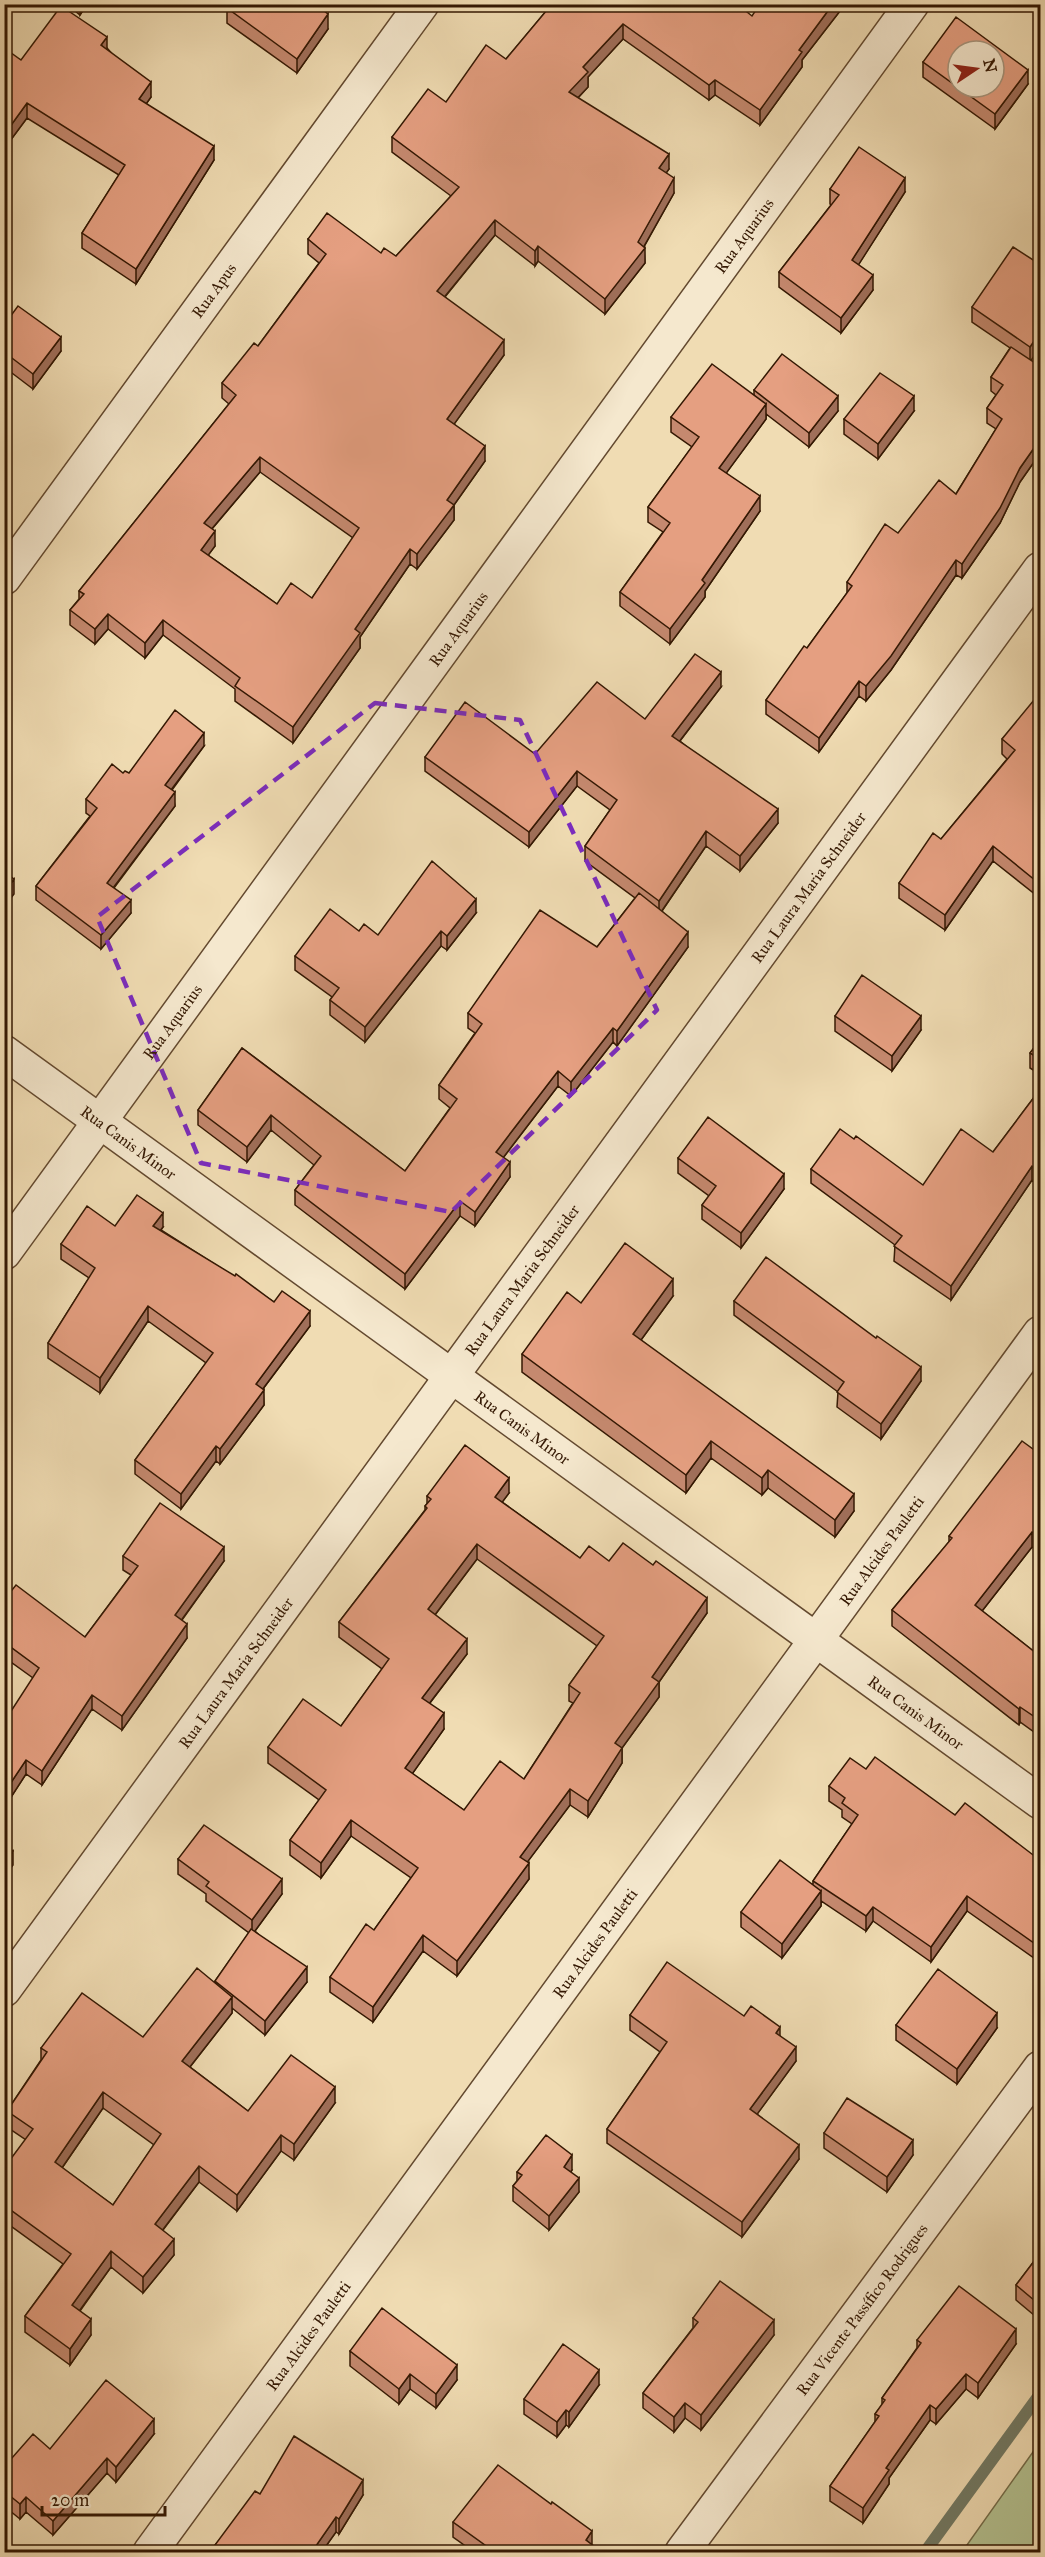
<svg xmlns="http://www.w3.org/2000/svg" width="1045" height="2557" font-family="'IM FELL Great Primer',serif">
	<rect width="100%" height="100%" fill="#f0dcb3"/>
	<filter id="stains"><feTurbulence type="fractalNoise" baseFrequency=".00333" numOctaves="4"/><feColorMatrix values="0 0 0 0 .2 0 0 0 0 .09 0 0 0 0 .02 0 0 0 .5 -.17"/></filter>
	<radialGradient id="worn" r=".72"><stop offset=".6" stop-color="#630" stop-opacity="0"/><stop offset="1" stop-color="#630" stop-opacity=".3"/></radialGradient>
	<!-- green -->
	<path fill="#b4c291" stroke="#746d4a" stroke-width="1.5" d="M1040,2442V2552H962Z"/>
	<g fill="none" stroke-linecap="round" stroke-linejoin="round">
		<!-- stream -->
		<path stroke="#727a65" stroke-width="12" d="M925,2552L1040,2394"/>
		<defs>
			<g id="minor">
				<path id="s1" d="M4,578L422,4"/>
				<path id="s2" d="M4,1052L1040,1802"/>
				<path id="s3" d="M4,1253L912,4"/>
				<path id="s4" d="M4,1990L1040,569"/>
				<path id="s5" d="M150,2552L1040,1333"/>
				<path id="s6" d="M682,2552L1040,2068"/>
			</g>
		</defs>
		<!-- minor casing -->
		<use href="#minor" stroke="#63492f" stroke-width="36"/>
		<!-- minor -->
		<use href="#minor" stroke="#f5e8ce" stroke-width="33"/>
	</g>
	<!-- wall -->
	<path fill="#c5896f" stroke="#341803" stroke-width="1.5" fill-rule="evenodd" d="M67,4H87L80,15Z
		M552,4L752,16L840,4V11L802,60V67L760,125L715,95L709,100L623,39L588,77V87L578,98L669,169L666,173L674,193L644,247L645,263L605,314L538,261L535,266L495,235L445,297L504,355L454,424L485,461L454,505V520L417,569L410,564L360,637V648L293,743L235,701V689L163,635L145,658L108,629L95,644L70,625V610L79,599V591L229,404L222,398V383L258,346L319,263L308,254V239L396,256L451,196L392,152V137L446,102L506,59ZM260,472L353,538L312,598L277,604L208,555L215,546L212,529Z
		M227,8L328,29L297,73L227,23Z
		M107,48L151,97L146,104L214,160L136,284L82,248V233L119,175L27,118L4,149V53L21,60Z
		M923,62L1028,84L995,129L923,77Z
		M830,189L905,192L858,265L873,290L841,333L779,287V272L831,205L830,204Z
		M1041,265V346L1030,360L1041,367V452L1020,482L1000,523L962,578L956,575L891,670L866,701L859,696L819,752L766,714V700L807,648L847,593V582L898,533L956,494L996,429L987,423V408L996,395L991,391V377L1010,348L972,322V307Z
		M4,325L61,351L33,389L4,367Z
		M754,390L838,411L809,447L766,414V419L726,473L760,511L705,591V597L670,644L620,606V592L663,532L648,522V507L692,447L671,432V417L754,395Z
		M914,411L878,459L844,434V419Z
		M721,687L680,741L778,823L740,871L706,846L662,911L688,947L617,1046L613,1042L571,1096L558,1086L503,1158L510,1177L475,1226L460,1216L405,1289L295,1205V1190L314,1165L271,1130L247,1162L198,1125V1110L242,1048L405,1171L450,1108L439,1099V1085L475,1033L468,1028V1013L597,947L635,898L585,861V846L610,810L577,786L529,847L425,771V757L535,754L645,719Z
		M1041,705V899L993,861L945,930L899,898V883L941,839L1007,759L1002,754V739Z
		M204,746L172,790L175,806L114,888L131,913L101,949L36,900V886L90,816L86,813V799L123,773H129Z
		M476,913L447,950L441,946L365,1042L330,1015V1000L332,997L295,970V956L359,931L378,935Z
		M835,1016L921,1030L892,1071L835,1031Z
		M1041,1039V1075L1030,1068V1053Z
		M1041,1088V1187L1032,1180L951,1300L894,1261L895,1245L811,1183V1169L923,1185L993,1152Z
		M678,1158L784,1189L741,1248L702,1219V1205L709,1196L678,1173Z
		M163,1227L161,1230L274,1302L310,1326L263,1389L264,1405L220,1464L216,1461L181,1509L135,1474V1460L206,1363L148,1321L100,1393L48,1358V1343L89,1278L61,1259V1244Z
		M673,1296L641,1340L854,1511L835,1537L768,1488L762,1495L711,1458L686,1493L522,1372V1354L581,1303Z
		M734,1301L876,1338L921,1381L881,1439L837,1407L838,1392L734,1315Z
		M1041,1455V1553L1032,1547L982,1611L1041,1657V1737L1020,1722L1019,1725L892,1626V1610L949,1542V1536Z
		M509,1493L502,1502L580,1558L609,1561L707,1613L659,1682V1697L622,1748V1763L588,1817L570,1805L527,1862L529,1879L457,1976L423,1951L373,2022L330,1992V1977L374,1930L411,1878L351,1836L321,1878L290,1855V1840L319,1800L268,1763V1747L341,1726L382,1669L339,1637V1622L425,1510V1506L427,1504V1496ZM477,1559L597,1646L569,1685V1701L573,1703L524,1779L464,1810L412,1774L444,1729L430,1703L467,1654L435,1615Z
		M123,1556L224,1561L182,1620L187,1638L122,1730L92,1709L42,1785L26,1774L4,1808L33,1678L4,1657V1600L85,1637L131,1575L123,1570Z
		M866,1769L955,1815L1041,1861V1963L967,1911L931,1962L873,1921L866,1931L821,1901V1906L782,1958L741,1927V1912L813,1884V1881L852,1824L842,1817V1810L829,1801V1786Z
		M178,1859L282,1894L255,1931L307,1982L265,2035L232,2008V2013L190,2067L248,2111L335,2103L294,2160L281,2151L237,2211L199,2182L163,2230L174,2255L143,2293L111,2267L80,2311L91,2335L70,2365L25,2332V2316L63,2264L4,2221V2168L26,2140L7,2127V2111L41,2060V2048L143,2037L215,1983V1981L249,1933L206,1901V1894L178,1874ZM103,2108L154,2145L113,2205L62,2168Z
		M630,2015L744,2016L780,2036L796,2061L757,2114L799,2159L742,2237L607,2143V2129L660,2052L630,2030Z
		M896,2025L997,2028L957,2084L896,2040Z
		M824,2133L913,2155L887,2192L824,2148Z
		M572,2170L571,2172L579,2192L549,2230L513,2201V2186L517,2181V2172Z
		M1041,2252V2321L1016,2300V2285Z
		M693,2318L774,2335L701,2430L685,2418L674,2432L643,2408V2393L693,2328Z
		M917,2340L1016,2344L978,2398L966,2389L936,2424L930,2420L889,2478V2484L863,2523L830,2501V2486L875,2422V2414L882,2405V2398L917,2348Z
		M350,2351L457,2380L436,2408L410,2389L399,2404L350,2366Z
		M599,2385L569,2427L566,2425L557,2437L524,2414V2399Z
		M154,2434L116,2482L107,2473L53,2535L26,2512L20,2519L4,2506V2467L50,2449Z
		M260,2494L363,2495L339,2534L336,2532L321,2553H215V2545Z
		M551,2504L592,2545L595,2553H475L453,2537V2522Z"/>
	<!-- shaded-wall -->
	<path fill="#a06f5a" stroke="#341803" stroke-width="1.5" d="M80,4H87L80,15Z
		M833,4H840V11L802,60V67L760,125V110L799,50Z
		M328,14V29L297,73V59Z
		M623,24V39L588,77V87L569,107V92L583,67Z
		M107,37V52L101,45Z
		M1028,70V84L995,129V114Z
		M715,80V95L709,100V85Z
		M151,82V97L139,114V99Z
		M27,103V118L4,149V135Z
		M214,146V160L136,284V269Z
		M669,154V169L659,183V168Z
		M674,178V193L639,255L645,248V263L605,314V299Z
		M905,178V192L852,275V260Z
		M495,220V235L437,306V291Z
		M538,246V261L535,266V251Z
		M873,275V290L841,333V318Z
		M1041,331V346L1030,362V347Z
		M61,337V351L33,389V374Z
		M504,340V355L447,434V419Z
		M838,396V411L809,447V433Z
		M914,396V411L878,459V444Z
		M766,404V419L719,483V468Z
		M1041,438V452L1020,482L1000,523L962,578V564L1020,468Z
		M485,446V461L449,512L454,505V520L417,569V554L447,500Z
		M260,457V472L204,538V523Z
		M760,496V511L705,591V597L670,644V629L702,580Z
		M215,531V546L201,565V550Z
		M410,549V564L360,637V648L293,743V727L355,629Z
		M956,560V575L891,670L866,701V686Z
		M108,614V629L95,644V629Z
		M163,620V635L145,658V643Z
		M721,672V687L672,751V736Z
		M859,681V696L819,752V738Z
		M204,733V746L165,798V785Z
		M577,771V786L529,847V832Z
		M175,792V806L107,896V883Z
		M778,809V823L740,871V856Z
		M706,831V846L659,915V901Z
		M993,846V861L945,930V915Z
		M14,879V894L4,907V893Z
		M476,899V913L447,950V936Z
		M131,900V913L101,949V935Z
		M441,931V946L365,1042V1027Z
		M688,932V947L617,1046V1031Z
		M921,1016V1030L892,1071V1056Z
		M613,1028V1042L571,1096V1082Z
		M558,1071V1086L496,1167V1152Z
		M271,1115V1130L247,1162V1147Z
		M510,1162V1177L475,1226V1212Z
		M1032,1166V1180L951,1300V1286Z
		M784,1174V1189L741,1248V1233Z
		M460,1201V1216L405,1289V1274Z
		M163,1213V1227L153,1240V1226Z
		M673,1279V1296L633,1351V1334Z
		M148,1306V1321L100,1393V1378Z
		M310,1311V1326L256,1398V1384Z
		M921,1367V1381L881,1439V1424Z
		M264,1390V1405L220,1464V1449Z
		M711,1441V1458L686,1493V1475Z
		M216,1446V1461L181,1509V1494Z
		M768,1470V1488L762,1495V1478Z
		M509,1478V1493L495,1512V1497Z
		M854,1494V1511L835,1537V1520Z
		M1032,1532V1547L975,1620V1605Z
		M477,1544V1559L428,1624V1609Z
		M224,1547V1561L175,1629V1615Z
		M707,1598V1613L659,1682V1697L622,1748V1763L588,1817V1801L615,1743L652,1677Z
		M187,1624V1638L122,1730V1716Z
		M467,1639V1654L422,1713V1698Z
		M92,1695V1709L42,1785V1771Z
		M1020,1707V1722L1019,1725V1709Z
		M444,1713V1729L405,1784V1768Z
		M26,1760V1774L4,1808V1793Z
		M570,1789V1805L520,1872V1857Z
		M351,1820V1836L321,1878V1863Z
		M13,1851V1865L4,1877V1862Z
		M529,1863V1879L457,1976V1961Z
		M282,1879V1894L252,1935V1920Z
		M821,1891V1906L782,1958V1944Z
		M967,1896V1911L931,1962V1947Z
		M873,1907V1921L866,1931V1916Z
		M423,1935V1951L373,2022V2007Z
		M307,1967V1982L265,2035V2021Z
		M232,1997V2013L182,2077V2061Z
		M997,2013V2028L957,2084V2069Z
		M780,2027V2042L776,2033Z
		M796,2047V2061L750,2124V2109Z
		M335,2087V2103L294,2160V2144Z
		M103,2092V2108L55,2178V2162Z
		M281,2135V2151L237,2211V2195Z
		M913,2140V2155L887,2192V2177Z
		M799,2145V2159L742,2237V2222Z
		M572,2155V2170L564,2181V2167Z
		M199,2166V2182L155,2240V2224Z
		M579,2178V2192L549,2230V2216Z
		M174,2239V2255L143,2293V2277Z
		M111,2251V2267L72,2321V2305Z
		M91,2319V2335L70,2365V2349Z
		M774,2320V2335L701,2430V2415Z
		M1016,2329V2344L978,2398V2383Z
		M457,2365V2380L436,2408V2394Z
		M599,2370V2385L569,2427V2412Z
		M410,2374V2389L399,2404V2389Z
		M966,2374V2389L936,2424V2409Z
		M685,2403V2418L674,2432V2417Z
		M930,2405V2420L889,2478V2484L863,2523V2508L886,2468Z
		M566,2410V2425L557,2437V2422Z
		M154,2419V2434L116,2482V2467Z
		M107,2458V2473L53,2535V2521Z
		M363,2480V2495L339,2534V2519Z
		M26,2497V2512L20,2519V2504Z
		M336,2517V2532L321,2553H311Z
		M592,2531V2546L586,2540Z"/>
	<!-- building -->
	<path fill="#e59f81" stroke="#341803" stroke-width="1.5" fill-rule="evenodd" d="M229,4H315L328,14L297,59L227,8Z
		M552,4H737L752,16L760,4H833L799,50L802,52L760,110L715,80L709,85L623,24L583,67L588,72L569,92L669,154L659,168L674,178L638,242L645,248L605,299L538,246L535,251L495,220L437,291L504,340L447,419L485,446L447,500L454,505L417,554L410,549L355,629L360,633L293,727L235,686L240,678L163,620L145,643L108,614L95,629L70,610L84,594L79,591L236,395L222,383L254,343L258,346L326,254L308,239L327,213L381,253L384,248L396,256L459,187L392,137L428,89L446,102L486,45L506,59ZM260,457L359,528L312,598L291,583L277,604L201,550L215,531L204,523Z
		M61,6L107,37L101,45L151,82L139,99L214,146L136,269L82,233L125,165L27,103L4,135V53L7,50L21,60Z
		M956,17L1028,70L995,114L923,62ZM958,51H994V87H958Z
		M859,147L905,178L852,260L873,275L841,318L779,272L839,195L830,189Z
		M1013,247L1041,265V331L1030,347L972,307Z
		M18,306L61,337L33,374L4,352V325Z
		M1011,347L1041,367V438L1020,468L1000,508L962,564L956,560L891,656L866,686L859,681L819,738L766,700L804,646L807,648L852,586L847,582L885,524L898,533L939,480L956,494L1002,419L987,408L1003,385L991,377Z
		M782,354L838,396L809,433L754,390Z
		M712,364L766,404L719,468L760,496L702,580L705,583L670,629L620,592L670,523L648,507L699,437L671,417Z
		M880,373L914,396L878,444L844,419Z
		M695,654L721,672L672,736L778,809L740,856L706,831L659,901L585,846L617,800L577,771L529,832L425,757L465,702L535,754L597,682L645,719Z
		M1034,700L1041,705V885L993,846L945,915L899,883L933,833L941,839L1015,750L1002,739Z
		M175,710L204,733L165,785L175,792L107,883L131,900L101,935L36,886L97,808L86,799L112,764L123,773L125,771L129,773Z
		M432,861L476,899L447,936L441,931L365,1027L330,1000L339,988L295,956L330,909L359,931L364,924L378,935Z
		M4,872L14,879L4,893Z
		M639,893L688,932L617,1031L613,1028L571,1082L558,1071L496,1152L510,1162L475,1212L460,1201L405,1274L295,1190L321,1156L271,1115L247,1147L198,1110L242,1048L405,1171L457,1099L439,1085L482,1024L468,1013L540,910L597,947Z
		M862,975L921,1016L892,1056L835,1016Z
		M1041,1039V1060L1030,1053Z
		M1041,1088V1173L1032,1166L951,1286L894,1246L902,1236L811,1169L840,1129L854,1139L856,1136L923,1185L961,1129L993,1152Z
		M708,1117L784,1174L741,1233L702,1205L716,1186L678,1158Z
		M137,1195L163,1213L153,1226L235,1276L236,1274L274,1302L282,1291L310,1311L256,1384L264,1390L220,1449L216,1446L181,1494L135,1460L213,1353L148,1306L100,1378L48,1343L95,1268L61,1244L87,1206L115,1226Z
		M625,1243L673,1279L633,1334L854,1494L835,1520L768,1470L762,1478L711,1441L686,1475L522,1354L567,1292L581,1303Z
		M766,1257L876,1338L877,1336L921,1367L881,1424L837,1392L844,1382L734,1301Z
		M1022,1441L1041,1455V1538L1032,1532L975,1605L1041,1657V1721L1020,1707L1019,1709L892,1610L952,1538L949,1536Z
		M465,1445L509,1478L495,1497L580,1558L589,1546L609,1561L623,1543L653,1565L656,1561L707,1598L652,1677L659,1682L615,1743L622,1748L588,1801L570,1789L520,1857L529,1863L457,1961L423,1935L373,2007L330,1977L366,1924L374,1930L418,1868L351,1820L321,1863L290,1840L326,1790L268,1747L303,1699L341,1726L389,1659L339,1622L427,1508L425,1506L431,1499L427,1496ZM477,1544L604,1636L569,1685L580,1693L524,1779L500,1761L464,1810L405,1768L444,1713L422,1698L467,1639L428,1609Z
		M160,1503L224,1547L175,1615L187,1624L122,1716L92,1695L42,1771L26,1760L4,1793V1722L39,1668L4,1642V1600L16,1585L85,1637L138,1566L123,1556Z
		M875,1757L955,1815L965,1803L1041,1861V1948L967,1896L931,1947L873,1907L866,1916L813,1881L858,1815L842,1803L845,1798L829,1786L850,1758L866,1769Z
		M204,1825L282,1879L252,1920L206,1886L209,1882L178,1859Z
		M4,1845L13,1851L4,1862Z
		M780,1860L821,1891L782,1944L741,1912Z
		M251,1929L307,1967L265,2021L215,1981Z
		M667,1962L744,2016L751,2006L780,2027L776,2033L796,2047L750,2109L799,2145L742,2222L607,2129L667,2042L630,2015Z
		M197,1968L232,1997L182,2061L248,2111L291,2055L335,2087L294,2144L281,2135L237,2195L199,2166L155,2224L174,2239L143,2277L111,2251L72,2305L91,2319L70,2349L25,2316L71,2254L4,2205V2168L33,2129L7,2111L47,2052L41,2048L82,1993L143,2037ZM103,2092L161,2134L113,2205L55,2162Z
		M938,1969L997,2013L957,2069L896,2025Z
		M847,2098L913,2140L887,2177L824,2133Z
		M546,2135L572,2155L564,2167L579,2178L549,2216L513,2186L522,2175L517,2172Z
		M1041,2252V2306L1016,2285Z
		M720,2281L774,2320L701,2415L685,2403L674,2417L643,2393L698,2322L693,2318Z
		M959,2286L1016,2329L978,2383L966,2374L936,2409L930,2405L886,2468L889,2470L863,2508L830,2486L879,2416L875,2414L885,2400L882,2398L921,2343L917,2340Z
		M382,2308L457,2365L436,2394L410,2374L399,2389L350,2351Z
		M563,2344L599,2370L569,2412L566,2410L557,2422L524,2399Z
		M106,2380L154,2419L116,2467L107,2458L53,2521L26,2497L20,2504L4,2491V2467L33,2434L50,2449Z
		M294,2436L363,2480L339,2519L336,2517L311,2553H226L215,2545L255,2491L260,2494Z
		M498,2465L551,2504L552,2502L592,2531L586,2540L595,2547L591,2553H496L453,2522Z"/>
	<!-- marked area -->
	<path fill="none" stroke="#7b2cbf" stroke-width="4.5" stroke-dasharray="12 8" stroke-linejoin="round" d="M375,703L520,720L657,1010L451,1212L201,1163L97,917Z"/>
	<g text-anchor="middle" stroke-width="4.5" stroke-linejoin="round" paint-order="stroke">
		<!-- street labels -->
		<g font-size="16" fill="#341803" stroke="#f5e8ce">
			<text dy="6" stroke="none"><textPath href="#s3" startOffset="1258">Rua Aquarius</textPath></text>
			<text dy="6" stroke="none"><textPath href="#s1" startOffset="356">Rua Apus</textPath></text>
			<text dy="6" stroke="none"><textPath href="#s3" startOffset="772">Rua Aquarius</textPath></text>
			<text dy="6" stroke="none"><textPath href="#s4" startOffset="1365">Rua Laura Maria Schneider</textPath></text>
			<text dy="6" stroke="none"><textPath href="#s3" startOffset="286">Rua Aquarius</textPath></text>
			<text dy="6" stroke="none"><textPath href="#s2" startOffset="154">Rua Canis Minor</textPath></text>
			<text dy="6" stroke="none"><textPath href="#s4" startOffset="879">Rua Laura Maria Schneider</textPath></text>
			<text dy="6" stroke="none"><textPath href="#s2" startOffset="640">Rua Canis Minor</textPath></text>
			<text dy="6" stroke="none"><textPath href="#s5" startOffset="1240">Rua Alcides Pauletti</textPath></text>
			<text dy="6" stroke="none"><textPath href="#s4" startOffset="393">Rua Laura Maria Schneider</textPath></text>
			<text dy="6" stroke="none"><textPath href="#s2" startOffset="1126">Rua Canis Minor</textPath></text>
			<text dy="6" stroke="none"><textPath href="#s5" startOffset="754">Rua Alcides Pauletti</textPath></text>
			<text dy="6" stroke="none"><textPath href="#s6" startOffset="302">Rua Vicente Passífico Rodrigues</textPath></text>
			<text dy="6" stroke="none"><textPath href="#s5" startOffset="268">Rua Alcides Pauletti</textPath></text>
		</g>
	</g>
	<!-- margin -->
	<rect width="1045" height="2557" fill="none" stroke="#f0dcb3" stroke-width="24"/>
	<rect x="6" y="6" width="1033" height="2545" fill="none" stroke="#341803" stroke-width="3"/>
	<rect x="12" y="12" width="1021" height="2533" fill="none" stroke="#341803" stroke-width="1.5"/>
	<!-- north arrow -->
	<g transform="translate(976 69) rotate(77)"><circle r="28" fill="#f5e8ce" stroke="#a8957d" stroke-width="1.5"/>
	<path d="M0-4.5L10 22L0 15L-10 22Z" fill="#8f2418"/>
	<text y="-9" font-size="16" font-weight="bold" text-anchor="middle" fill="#341803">N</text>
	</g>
	<!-- scale -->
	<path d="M42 2506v9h123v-9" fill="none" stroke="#341803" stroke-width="3"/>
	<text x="51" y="2506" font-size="18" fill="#341803" stroke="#f5e8ce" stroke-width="4.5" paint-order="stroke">20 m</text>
	<rect width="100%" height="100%" filter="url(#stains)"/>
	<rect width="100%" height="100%" fill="url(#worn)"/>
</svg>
